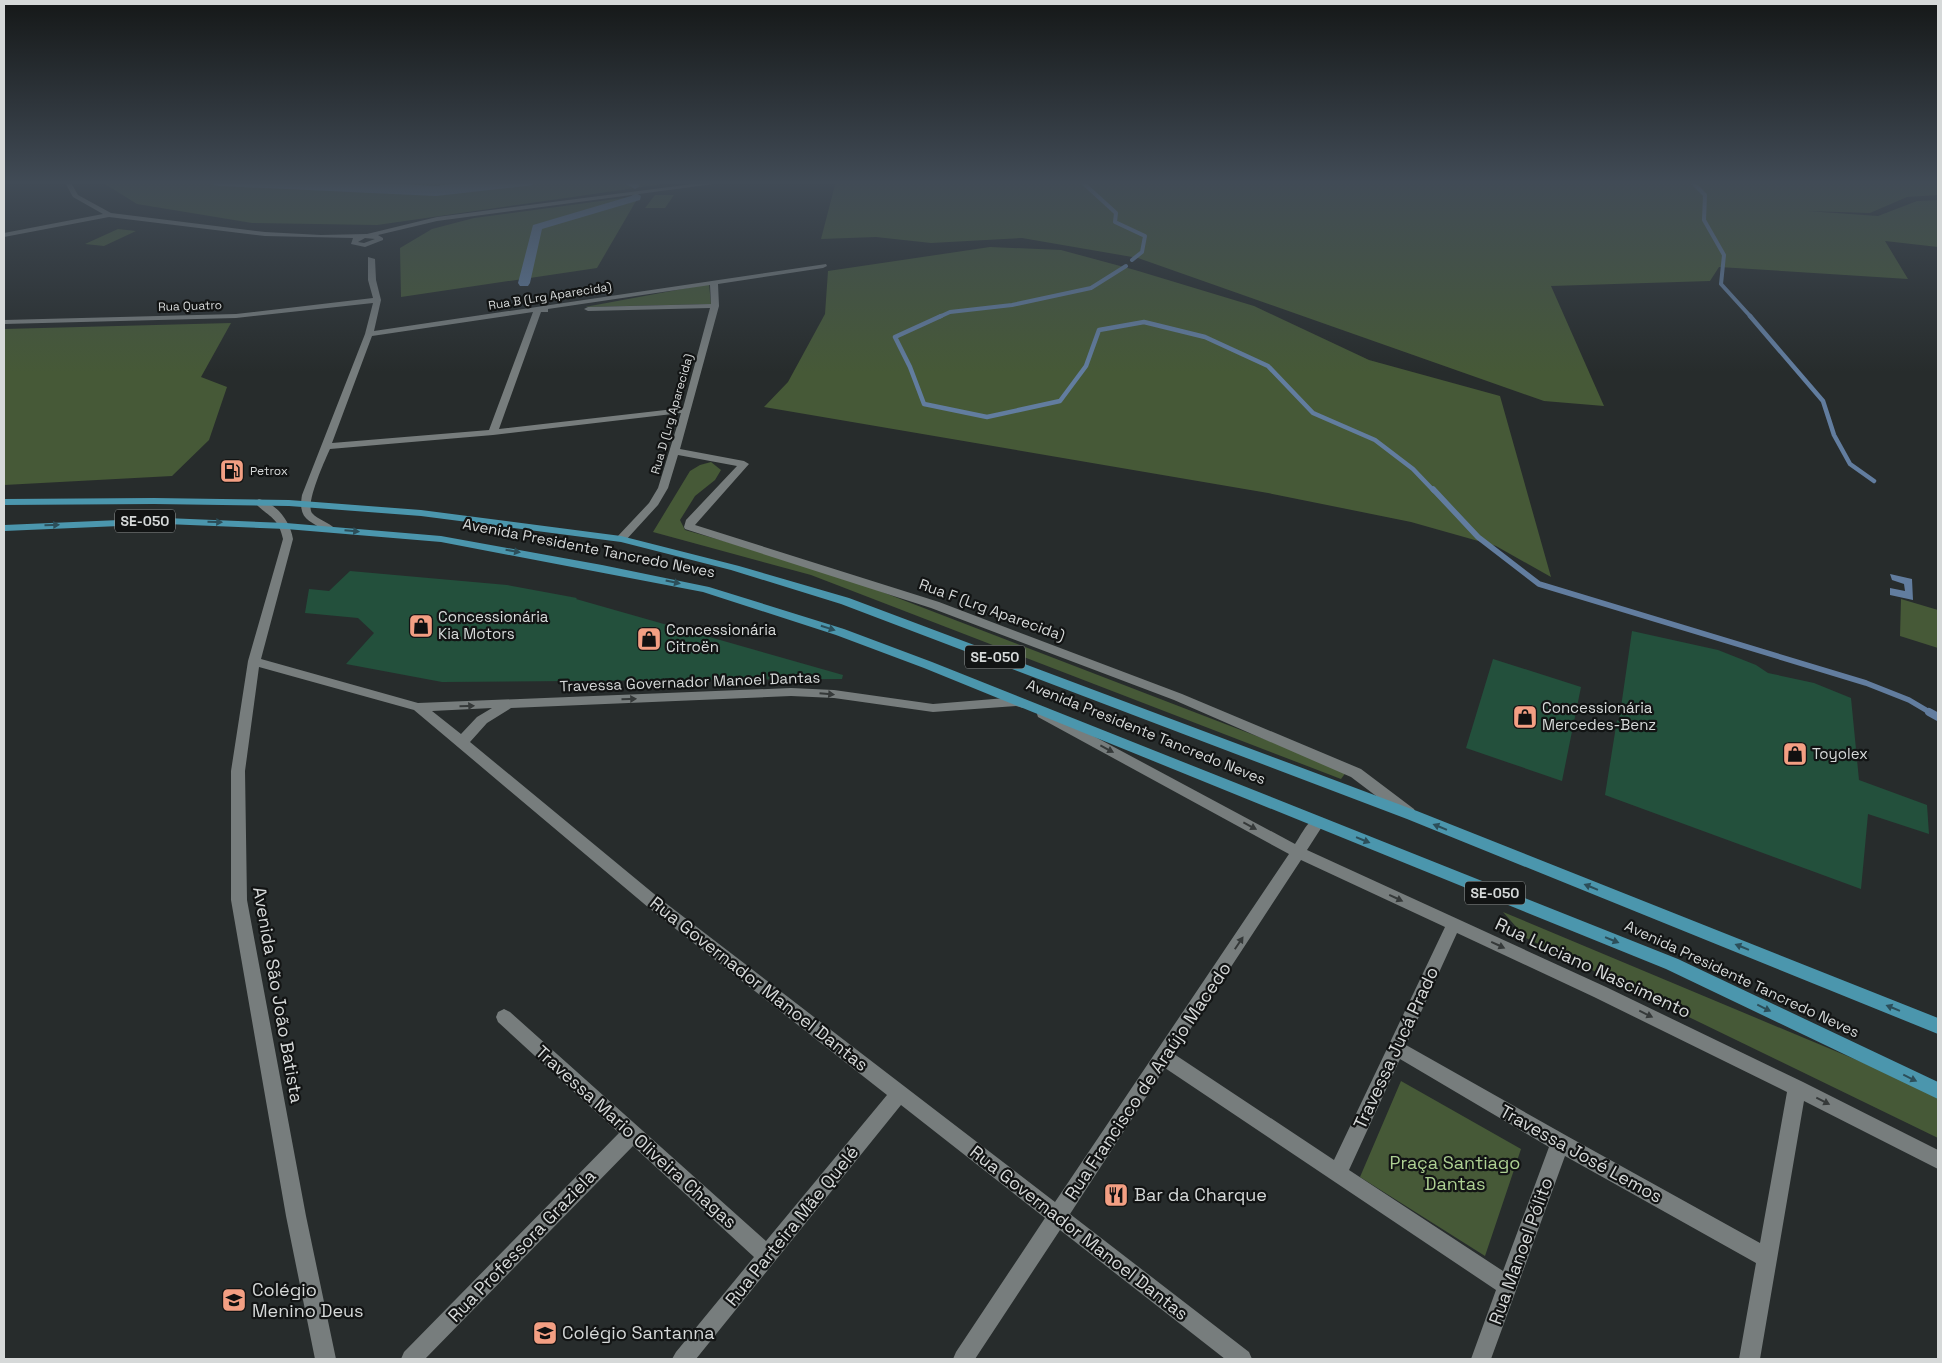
<svg xmlns="http://www.w3.org/2000/svg" width="1942" height="1363" font-family="'Space Grotesk',sans-serif">
	<rect width="100%" height="100%" fill="#272c2c"/>
	<!-- green -->
	<path fill="#465937" d="M100,181H684L377,225L252,223L137,204Z
		M836,181H1938V195L1907,197L1870,213L1807,211L1878,216L1917,201L1938,200V247L1885,241L1908,279L1719,267L1710,281L1551,286L1604,406L1544,401L1138,258L1022,238L931,243L876,237L821,239Z
		M655,195H674L665,208H645Z
		M623,198L636,201L597,268L401,297L400,248L432,229L474,218Z
		M118,229L136,231L104,246L85,244Z
		M990,247L1061,250L1135,270L1254,306L1369,360L1500,396L1551,577L1496,546L1411,522L1268,493L764,407L788,382L825,314L828,271Z
		M709,284L711,304L585,307Z
		M231,323L201,377L227,387L209,440L172,476L4,485V329Z
		M711,462L721,470L715,480L695,496L680,520L685,530L825,570L1347,771L1341,779L811,575L653,532L690,471L700,465Z
		M1901,599L1938,610V648L1900,636Z
		M1503,912L1938,1094V1138L1526,938Z
		M1401,1081L1521,1149L1485,1256L1360,1177Z"/>
	<!-- water -->
	<path fill="#627d9f" d="M1890,574L1912,579L1913,600L1890,595V588L1905,591L1904,584L1892,580Z"/>
	<g fill="none" stroke-linecap="round" stroke-linejoin="round">
		<!-- stream-far3 -->
		<path stroke="#627d9f" stroke-width="4" d="M1081,181L1116,213L1115,222L1145,236L1142,252L1132,260
			M1691,181L1705,195L1704,220L1724,255L1721,284L1751,317
			M939,317L950,312L1012,305L1091,288L1126,266"/>
		<!-- stream-far2 -->
		<path stroke="#627d9f" stroke-width="4.5" d="M941,316L895,337L910,367L924,404L987,417L1060,401L1086,366L1099,330L1144,322L1205,337L1268,366L1313,413L1375,440L1413,469L1434,491
			M1750,316L1823,401L1834,435L1850,464L1874,481"/>
		<!-- stream-far1 -->
		<path stroke="#627d9f" stroke-width="5.5" d="M1433,489L1478,537L1539,584L1866,683L1909,700L1931,713"/>
		<!-- stream -->
		<path stroke="#627d9f" stroke-width="8" d="M1929,712L1938,717"/>
		<!-- canal -->
		<path fill="#627d9f" fill-rule="evenodd" d="M620,181H634L640,186L635,189Z
			M636,193L641,196L640,200L542,229L530,283L528,286H520L518,283L533,225L631,196Z"/>
		<!-- river -->
		<path fill="#627d9f" fill-rule="evenodd" d="M211,181H342L436,186L475,181H535L532,185L526,186L436,196L220,186L214,185Z"/>
	</g>
	<!-- building -->
	<path fill="#23503c" d="M350,571L507,585L577,598L576,599L843,675L842,679L442,682L346,664L374,633L358,618L305,613L309,589L329,591Z
		M1632,631L1718,650L1756,665L1768,673L1814,683L1851,698L1859,780L1927,805L1929,834L1868,814L1861,889L1605,795L1617,720L1619,721Z
		M1493,659L1581,687L1562,781L1466,748Z"/>
	<g fill="none" stroke-linecap="round" stroke-linejoin="round">
		<!-- minor -->
		<path fill="#777d7d" fill-rule="evenodd" d="M64,181H70L78,195L111,213L265,232L321,235L367,234L437,217L716,181H736L437,221L378,235L383,238V240L365,247L351,244L353,238L265,236L109,217L4,237V233L103,214L73,197ZM365,238L375,239L364,243L358,242Z
			M368,257L375,259L376,280L381,300L374,331L826,264L827,266L823,268L718,284L719,306L680,449L744,461L749,464L695,525L939,602L1182,694L1361,769L1414,809L1416,813L1414,817L1409,818L1404,817L1351,777L1174,700L931,608L685,529L684,527L686,520L737,466L678,455L668,488L658,505L625,541H617L616,539L617,537L649,503L658,488L681,413L493,435L330,449C325,460 305,504 312,513C318,520 329,522 335,529L330,532L326,531C308,520 298,519 302,495L365,334L373,303L236,318L4,324V320L236,314L373,298L368,280ZM710,285L711,304L588,307L584,309L588,311L710,308L683,408L499,429L541,312H548V309ZM533,312L489,430L332,443L372,336Z
			M259,499C277,504 290,521 293,539L261,659L418,703L791,688L834,690L933,704L1018,697L1028,701L1029,704L1028,707L1023,708L1016,706L933,712L834,698L791,696L511,708L487,723L470,742L659,898L1055,1202L1289,854L1038,717L1037,714L1038,711L1043,709L1295,844C1302,834 1310,814 1323,818L1325,822L1307,850L1606,987L1803,1082L1938,1150V1169L1804,1101L1760,1359H1739L1756,1263L1565,1156L1491,1359H1471L1496,1290L1165,1068L1070,1214L1249,1352L1252,1359H1225L1060,1230L975,1359H953L956,1352L1045,1218L901,1105L696,1359H672L676,1352L754,1257L633,1146L425,1359H401L404,1352L619,1133L498,1022L496,1017L498,1012L504,1009L510,1012L766,1241L887,1095L649,908L414,710L259,667L245,771L247,900L306,1216L336,1359H315L286,1216L231,900V771L248,661L283,539C278,516 268,517 254,502ZM492,708L477,717L461,734L432,711ZM1301,860L1445,927L1334,1160L1174,1054ZM1457,933L1594,997L1787,1092L1760,1243L1567,1136L1406,1045ZM1400,1059L1549,1147L1503,1271L1349,1170Z"/>
		<!-- major -->
		<path fill="#4b96ad" fill-rule="evenodd" d="M154,498L289,500L421,510L621,536L739,566L849,598L1417,811L1938,1018V1034L1407,819L841,604L731,570L621,542L421,516L289,506L154,504L4,505V499Z
			M166,518L286,523L441,536L602,565L709,587L844,629L932,662L1678,959L1938,1082V1099L1666,969L924,668L836,635L703,592L441,542L286,529L166,524L4,531V525Z"/>
	</g>
	<!-- one-way arrows -->
	<defs><path id="oneway-solid" d="M-6-.8H1V-3.2L6.5 0L1 3.2V.8H-6Z" transform="scale(1.25)"/></defs>
	<g fill="#2c4e59">
		<use href="#oneway-solid" transform="translate(215 522) rotate(2)"/>
		<use href="#oneway-solid" transform="translate(52 525) rotate(-2)"/>
		<use href="#oneway-solid" transform="translate(352 531) rotate(5)"/>
		<use href="#oneway-solid" transform="translate(513 551) rotate(10)"/>
		<use href="#oneway-solid" transform="translate(673 582) rotate(12)"/>
		<use href="#oneway-solid" transform="translate(828 628) rotate(18)"/>
		<use href="#oneway-solid" transform="translate(1440 827) rotate(-158)"/>
		<use href="#oneway-solid" transform="translate(1363 840) rotate(22)"/>
		<use href="#oneway-solid" transform="translate(1591 887) rotate(-158)"/>
		<use href="#oneway-solid" transform="translate(1612 940) rotate(22)"/>
		<use href="#oneway-solid" transform="translate(1742 947) rotate(-158)"/>
		<use href="#oneway-solid" transform="translate(1764 1008) rotate(26)"/>
		<use href="#oneway-solid" transform="translate(1893 1008) rotate(-158)"/>
		<use href="#oneway-solid" transform="translate(1910 1078) rotate(26)"/>
	</g>
	<g fill="#353939">
		<use href="#oneway-solid" transform="translate(827 694) rotate(5)"/>
		<use href="#oneway-solid" transform="translate(629 699) rotate(-2)"/>
		<use href="#oneway-solid" transform="translate(467 706) rotate(-2)"/>
		<use href="#oneway-solid" transform="translate(1107 749) rotate(28)"/>
		<use href="#oneway-solid" transform="translate(1250 826) rotate(28)"/>
		<use href="#oneway-solid" transform="translate(1396 898) rotate(25)"/>
		<use href="#oneway-solid" transform="translate(1239 943) rotate(-56)"/>
		<use href="#oneway-solid" transform="translate(1498 945) rotate(25)"/>
		<use href="#oneway-solid" transform="translate(1646 1014) rotate(26)"/>
		<use href="#oneway-solid" transform="translate(1823 1101) rotate(27)"/>
	</g>
	<!-- sky -->
	<linearGradient id="sky" x2="0" y2="1"><stop stop-color="#151818"/><stop offset="0.49" stop-color="#414b56"/><stop offset="1" stop-color="#414b56" stop-opacity="0"/></linearGradient>
	<rect width="1942" height="372" fill="url(#sky)"/>
	<!-- icons -->
	<defs>
		<symbol id="fuel-square" viewBox="-11 -11 22 22"><rect x="-9" y="-9" width="18" height="18" rx="4" fill="#f39f83" stroke="#121414"/><path d="M-5.5-6h7V0h2V4h1.3V-2.5L3-4.5l.8-.8L6-3V5H2.5V1h-1V6h-7ZM-4.2-4.7v3.2H.2V-4.7Z" fill="#111"/></symbol>
		<symbol id="shop-square" viewBox="-11 -11 22 22"><rect x="-9" y="-9" width="18" height="18" rx="4" fill="#f39f83" stroke="#121414"/><path d="M-5-2.5h2.3a2.7 3.5 0 0 1 5.4 0H5L5.5 6h-11ZM-1.5-2.5h3a1.5 2.3 0 0 0-3 0Z" fill="#111"/></symbol>
		<symbol id="restaurant-square" viewBox="-11 -11 22 22"><rect x="-9" y="-9" width="18" height="18" rx="4" fill="#f39f83" stroke="#121414"/><path d="M-5-6h1v4h1v-4h1v4h1v-4h1v5L-1.5 .5V6h-2V.5L-5-1ZM5-6V6H3V1.5H1.5Q1.5-4 5-6Z" fill="#111"/></symbol>
		<symbol id="school-square" viewBox="-11 -11 22 22"><rect x="-9" y="-9" width="18" height="18" rx="4" fill="#f39f83" stroke="#121414"/><path d="M0-5L7-2L0 1L-7-2ZM-4 1L0 2.5L4 1V4Q0 6-4 4Z" fill="#111"/></symbol>
	</defs>
	<g fill-rule="evenodd">
		<use href="#fuel-square" x="218" y="457" width="28" height="28"/>
		<use href="#shop-square" x="407" y="612" width="28" height="28"/>
		<use href="#shop-square" x="635" y="625" width="28" height="28"/>
		<use href="#shop-square" x="1511" y="703" width="28" height="28"/>
		<use href="#shop-square" x="1781" y="740" width="28" height="28"/>
		<use href="#restaurant-square" x="1102" y="1181" width="28" height="28"/>
		<use href="#school-square" x="220" y="1286" width="28" height="28"/>
		<use href="#school-square" x="531" y="1319" width="28" height="28"/>
	</g>
	<g text-anchor="middle" stroke-width="4.5" stroke-linejoin="round" paint-order="stroke">
		<!-- far-street labels -->
		<g font-size="12" fill="#d6d9d9" stroke="#121414">
			<text transform="translate(550 296) rotate(-9)" y="4">Rua B (Lrg Aparecida)</text>
			<text transform="translate(190 306) rotate(-2)" y="4">Rua Quatro</text>
			<text transform="translate(672 414) rotate(-74)" y="4">Rua D (Lrg Aparecida)</text>
		</g>
		<!-- far-poi labels -->
		<g font-size="12" fill="#d6d9d9" stroke="#121414" text-anchor="start">
			<text x="250" y="475">Petrox</text>
		</g>
		<!-- shield labels -->
		<g fill="#121414" stroke="#9b9e9e" stroke-width="1">
			<rect x="115" y="509.5" width="60" height="23" rx="4"/>
			<rect x="965" y="645.5" width="60" height="23" rx="4"/>
			<rect x="1465" y="881.5" width="60" height="23" rx="4"/>
		</g>
		<g font-size="14" font-weight="bold" fill="#d6d9d9">
			<text x="145" y="526">SE-050</text>
			<text x="995" y="662">SE-050</text>
			<text x="1495" y="898">SE-050</text>
		</g>
		<!-- street labels -->
		<g font-size="15" fill="#d6d9d9" stroke="#121414">
			<text transform="translate(589 548) rotate(11)" y="5">Avenida Presidente Tancredo Neves</text>
			<text transform="translate(992 610) rotate(20)" y="5">Rua F (Lrg Aparecida)</text>
			<text transform="translate(690 682) rotate(-2)" y="5">Travessa Governador Manoel Dantas</text>
			<text transform="translate(1146 732) rotate(22)" y="5">Avenida Presidente Tancredo Neves</text>
			<text transform="translate(1742 979) rotate(25)" y="5">Avenida Presidente Tancredo Neves</text>
		</g>
		<!-- poi labels -->
		<g font-size="15" fill="#d6d9d9" stroke="#121414" text-anchor="start">
			<text x="438" y="622">Concessionária<tspan x="438" dy="17">Kia Motors</tspan></text>
			<text x="666" y="635">Concessionária<tspan x="666" dy="17">Citroën</tspan></text>
			<text x="1542" y="713">Concessionária<tspan x="1542" dy="17">Mercedes-Benz</tspan></text>
			<text x="1812" y="759">Toyolex</text>
		</g>
		<!-- near-street labels -->
		<g font-size="18" fill="#d6d9d9" stroke="#121414">
			<text transform="translate(1593 968) rotate(25)" y="6">Rua Luciano Nascimento</text>
			<text transform="translate(759 984) rotate(38)" y="6">Rua Governador Manoel Dantas</text>
			<text transform="translate(278 995) rotate(80)" y="6">Avenida São João Batista</text>
			<text transform="translate(1396 1048) rotate(-65)" y="6">Travessa Jucá Prado</text>
			<text transform="translate(1148 1081) rotate(-56)" y="6">Rua Francisco de Araújo Macedo</text>
			<text transform="translate(636 1137) rotate(42)" y="6">Travessa Mario Oliveira Chagas</text>
			<text transform="translate(1581 1154) rotate(29)" y="6">Travessa José Lemos</text>
			<text transform="translate(792 1226) rotate(-51)" y="6">Rua Parteira Mãe Quelé</text>
			<text transform="translate(1079 1233) rotate(38)" y="6">Rua Governador Manoel Dantas</text>
			<text transform="translate(522 1246) rotate(-46)" y="6">Rua Professora Graziela</text>
			<text transform="translate(1521 1251) rotate(-70)" y="6">Rua Manoel Pólito</text>
		</g>
		<!-- near-park labels -->
		<g font-size="18" fill="#aed193" stroke="#121414">
			<text x="1455" y="1169">Praça Santiago<tspan x="1455" dy="21">Dantas</tspan></text>
		</g>
		<!-- near-poi labels -->
		<g font-size="18" fill="#d6d9d9" stroke="#121414" text-anchor="start">
			<text x="1134" y="1201">Bar da Charque</text>
			<text x="252" y="1296">Colégio<tspan x="252" dy="21">Menino Deus</tspan></text>
			<text x="562" y="1339">Colégio Santanna</text>
		</g>
	</g>
	<!-- border -->
	<rect width="1942" height="1363" fill="none" stroke="#d6d9d9" stroke-width="10"/>
</svg>
